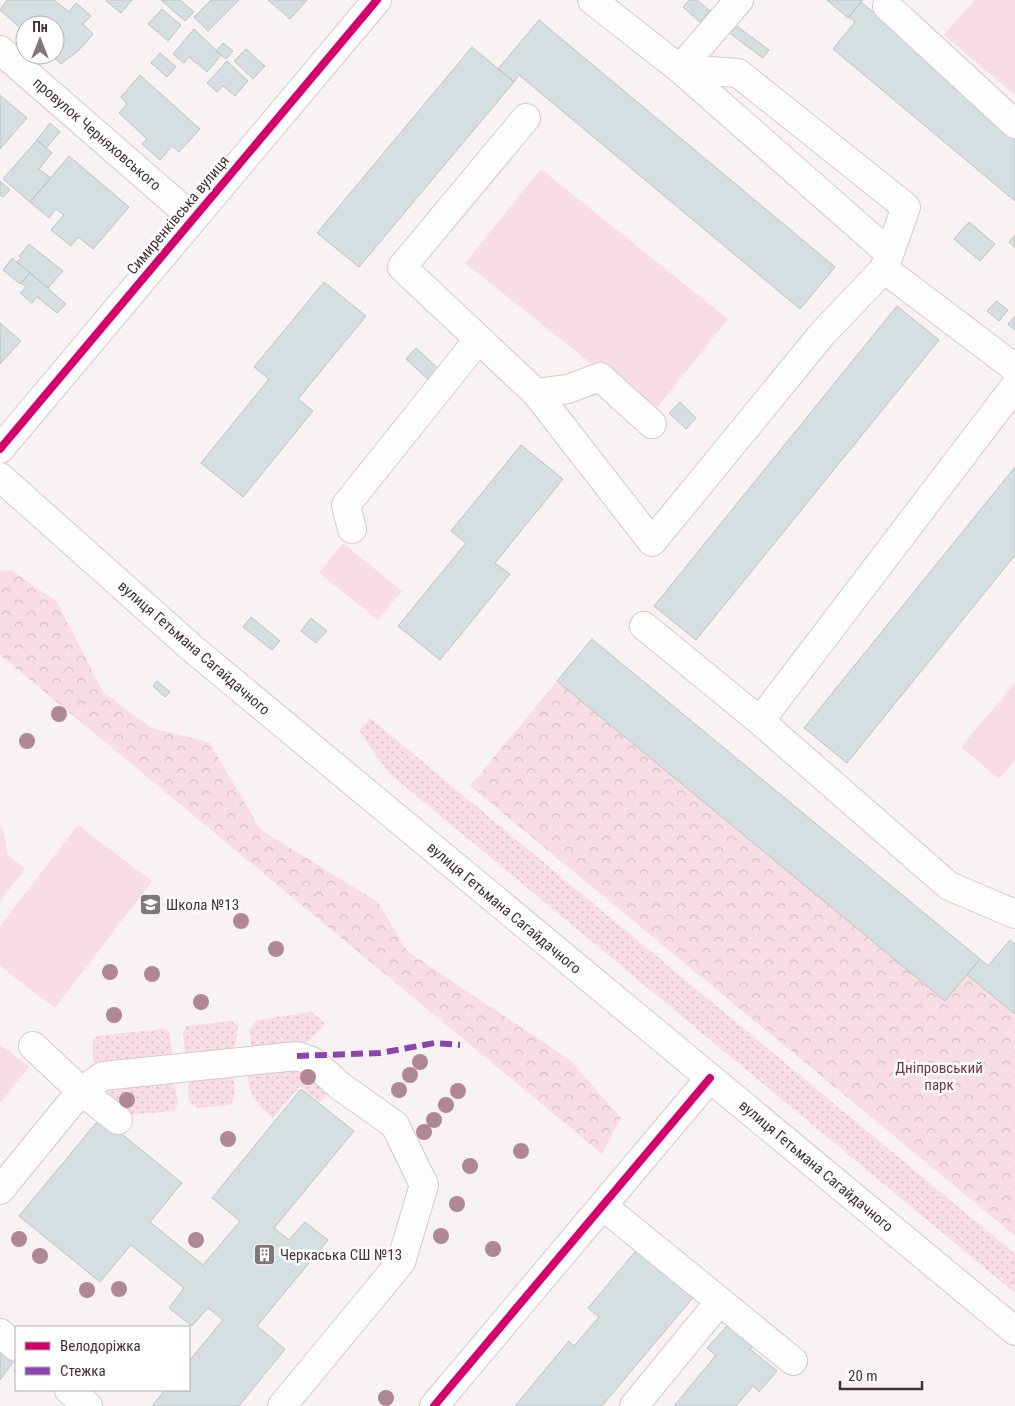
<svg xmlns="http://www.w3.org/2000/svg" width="1015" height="1406" font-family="'Roboto Condensed',sans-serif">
	<defs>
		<pattern id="grass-dots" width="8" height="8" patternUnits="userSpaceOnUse" patternTransform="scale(1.25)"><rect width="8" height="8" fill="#f9dde4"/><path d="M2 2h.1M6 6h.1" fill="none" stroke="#d6bec4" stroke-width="1.8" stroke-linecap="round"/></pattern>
		<pattern id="forest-crowns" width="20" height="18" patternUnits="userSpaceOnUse" patternTransform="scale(1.25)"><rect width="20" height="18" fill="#f9dde4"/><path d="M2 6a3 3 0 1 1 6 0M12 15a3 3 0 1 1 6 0" fill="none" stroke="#d6bec4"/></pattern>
	</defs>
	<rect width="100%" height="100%" fill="#f9f2f3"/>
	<!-- grass -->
	<path fill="url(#grass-dots)" d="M370,718L1015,1254V1293L389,773L359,731Z
		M312,1012L325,1024L301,1049L253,1054L249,1031L256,1020Z
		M232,1021L238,1025L235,1050L196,1060L185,1054L183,1032L187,1026Z
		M163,1029L170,1032L172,1055L163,1064L103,1070L93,1061V1040L96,1036Z
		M298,1064L333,1087L320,1103L300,1086L273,1118C258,1104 248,1096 248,1074Z
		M233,1069L235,1093L231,1105L198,1108L189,1102L188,1084L199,1073Z
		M162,1077L175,1086L178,1102L175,1111L125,1115L97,1092Z"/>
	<!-- forest -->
	<path fill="url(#forest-crowns)" d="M11,570L57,602L103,692L152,728L209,742L261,830L378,902L407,951L570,1060L621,1118L602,1154L0,655V571Z
		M557,681L945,1001L967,975L1015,1014V1236L470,786Z"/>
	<!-- green -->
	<path fill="#f9dde4" d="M975,0H1015V95L944,35Z
		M541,169L728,319L653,413L465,263Z
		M343,543L402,591L378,620L319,573Z
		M1015,683V760L999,779L961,747Z
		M78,825L152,881L55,1008L0,966V926Z
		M0,826L4,833L8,855L25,869L0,901Z
		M0,1044L29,1067L0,1103Z"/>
	<!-- building -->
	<path fill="#d5dfdf" stroke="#bfc3c4" d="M7,0H54L69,12L76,3L91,16L83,24L93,34L79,50L61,64L51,55H55V25H25V32L0,10Z
		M108,0H132L121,13L106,1Z
		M161,0H180L194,12L185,21Z
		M211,0H239L208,31L194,17Z
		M268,0H307L290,19Z
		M689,0H697L710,11L700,22L683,7Z
		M827,0H863L848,18Z
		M861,2L1015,130V201L833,49L855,22L849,17Z
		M162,9L181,25L168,41L148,24Z
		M539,20L835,267L800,309L519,75L514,82L498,69Z
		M730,21L769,50L763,58L724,29Z
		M194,29L221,55L207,72L189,57L184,63L173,54Z
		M223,43L233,51L226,59L216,51Z
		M472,47L514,82L359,267L317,233Z
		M246,49L265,66L253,79L234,61Z
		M160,53L176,67L167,77L151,63Z
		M227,61L248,81L235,96L223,86L217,92L207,83Z
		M140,75L200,129L179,152L172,146L160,160L142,144L147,139L119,113L127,104L121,97Z
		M0,95L27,118L0,149Z
		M50,123L60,132L46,148L37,140Z
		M37,140L52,153L39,169L51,178L30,202L3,179Z
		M69,156L129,207L93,249L78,237L71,246L51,230L64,215L56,209L49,218L30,202Z
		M0,181L10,190L3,197L0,195Z
		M969,222L995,244L980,261L954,239Z
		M1015,235V248L1009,242Z
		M29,244L63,271L48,288L17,262L21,258L19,256Z
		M12,258L30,273L20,284L3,270Z
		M30,273L66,304L57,313L37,297L32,303L20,293L26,287L21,283Z
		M324,282L366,316L298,399L313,411L243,497L201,463L269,379L254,367Z
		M996,301L1008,310L999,321L987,311Z
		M897,306L939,340L696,640L654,606Z
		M1015,316V330L1008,324Z
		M0,323L21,341L0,364Z
		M416,348L442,372L432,383L406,359Z
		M680,402L696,418L686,429L669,413Z
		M521,445L563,479L495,563L510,574L440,660L398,626L466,543L451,531Z
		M1015,467V555L847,763L804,728Z
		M251,617L280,641L272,650L243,627Z
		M311,618L327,631L316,643L301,631Z
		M592,639L980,959L945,1001L557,681Z
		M157,681L170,692L165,697L153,686Z
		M1010,940L1015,944V1014L967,975L980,959L988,966Z
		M301,1089L354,1131L274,1228L289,1240L305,1222L328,1240L257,1326L285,1349L239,1406H152L165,1390H189V1361L223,1320L208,1308L192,1326L169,1308L184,1288L131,1245L100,1282L19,1216L101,1117L182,1183L150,1222L203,1265L240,1221L212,1198Z
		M639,1247L696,1294L602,1406H515L569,1341L574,1346L599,1317L588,1308Z
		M734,1318L759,1338L750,1349L777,1371L759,1392L753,1386L736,1406H674L716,1355L707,1348Z
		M0,1346L16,1358L0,1380Z"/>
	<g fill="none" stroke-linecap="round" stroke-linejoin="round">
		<defs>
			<path id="minor" d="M592,0L680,69L738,73L906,207L884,269L1015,368
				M739,0L680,69L889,253
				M887,6L1015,124
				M0,50L193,218
				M526,118L402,267L536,393L652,542L823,333L884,269
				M536,393L568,389L600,377L652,424
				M0,449L377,0
				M352,529L346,505L478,340
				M644,626L760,721L1015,386
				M760,721L949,886L1015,914
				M33,1046L81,1091L103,1076L297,1056L312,1061L340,1086L395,1125L424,1185L401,1262L282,1406
				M0,1190L81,1091L118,1120
				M603,1206L793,1361
				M0,1333L16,1347
				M69,1390L88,1406
				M434,1406L710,1078
				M634,1406L720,1301"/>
			<path id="major" d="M0,477L193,649L1015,1331"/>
		</defs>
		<!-- minor casing -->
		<use href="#minor" stroke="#d4cacc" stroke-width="30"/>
		<!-- major casing -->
		<use href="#major" stroke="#d4cacc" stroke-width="30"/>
		<!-- minor -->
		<use href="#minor" stroke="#fefdfd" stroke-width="28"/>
		<!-- major -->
		<use href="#major" stroke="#fefdfd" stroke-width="28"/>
		<!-- quiet -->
		<path stroke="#8e44ad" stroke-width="6" stroke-dasharray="12 6" stroke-linecap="butt" d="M297,1056L380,1053L435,1043L460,1045"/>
		<defs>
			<path id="cycleway" d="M0,449L377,0
				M434,1406L710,1078"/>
		</defs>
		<!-- cycleway casing -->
		<use href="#cycleway" stroke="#fff" stroke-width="11"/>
		<!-- cycleway -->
		<use href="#cycleway" stroke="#d6006c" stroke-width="8"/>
	</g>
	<!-- trees -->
	<g fill="#b08894">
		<circle cx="59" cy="714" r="8"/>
		<circle cx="27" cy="741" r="8"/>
		<circle cx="241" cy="921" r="8"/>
		<circle cx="276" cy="949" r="8"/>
		<circle cx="110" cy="972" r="8"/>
		<circle cx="152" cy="974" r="8"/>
		<circle cx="201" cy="1002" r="8"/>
		<circle cx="114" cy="1015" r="8"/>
		<circle cx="420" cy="1062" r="8"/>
		<circle cx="410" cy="1075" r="8"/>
		<circle cx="308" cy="1077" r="8"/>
		<circle cx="399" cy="1090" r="8"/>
		<circle cx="458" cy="1091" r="8"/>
		<circle cx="127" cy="1100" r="8"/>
		<circle cx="446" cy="1105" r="8"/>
		<circle cx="434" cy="1120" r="8"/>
		<circle cx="424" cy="1132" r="8"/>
		<circle cx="228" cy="1139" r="8"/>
		<circle cx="521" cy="1151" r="8"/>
		<circle cx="470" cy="1166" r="8"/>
		<circle cx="457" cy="1204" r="8"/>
		<circle cx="441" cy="1236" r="8"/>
		<circle cx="19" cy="1239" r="8"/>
		<circle cx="196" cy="1240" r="8"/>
		<circle cx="493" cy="1249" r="8"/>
		<circle cx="40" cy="1256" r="8"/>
		<circle cx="119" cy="1289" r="8"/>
		<circle cx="87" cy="1290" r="8"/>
		<circle cx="386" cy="1398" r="8"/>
	</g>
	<!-- icons -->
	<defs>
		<symbol id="school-square" viewBox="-11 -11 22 22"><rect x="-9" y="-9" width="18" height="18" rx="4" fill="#817678" stroke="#fff"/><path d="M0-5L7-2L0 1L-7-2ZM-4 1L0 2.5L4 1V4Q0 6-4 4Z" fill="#fff"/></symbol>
		<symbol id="building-square" viewBox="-11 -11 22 22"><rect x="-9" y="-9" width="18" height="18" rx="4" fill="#817678" stroke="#fff"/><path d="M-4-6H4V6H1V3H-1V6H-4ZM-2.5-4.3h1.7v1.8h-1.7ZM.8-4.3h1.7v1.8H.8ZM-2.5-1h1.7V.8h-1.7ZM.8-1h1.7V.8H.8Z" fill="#fff"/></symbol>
	</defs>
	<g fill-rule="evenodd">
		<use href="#school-square" x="138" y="892" width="25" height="25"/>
		<use href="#building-square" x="252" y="1242" width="25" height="25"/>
	</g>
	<g text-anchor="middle" stroke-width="5" stroke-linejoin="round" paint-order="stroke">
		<!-- street labels -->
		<g font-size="15" fill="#403336" stroke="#fff">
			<text transform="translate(97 134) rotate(41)" y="5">провулок Черняховського</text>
			<text transform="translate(178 215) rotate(-50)" y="5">Симиренківська вулиця</text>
			<text transform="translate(194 648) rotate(41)" y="5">вулиця Гетьмана Сагайдачного</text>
			<text transform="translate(504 908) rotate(40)" y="5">вулиця Гетьмана Сагайдачного</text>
			<text transform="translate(816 1166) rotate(40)" y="5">вулиця Гетьмана Сагайдачного</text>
		</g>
		<!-- poi labels -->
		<g font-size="15" fill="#403336" stroke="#fff" text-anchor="start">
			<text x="166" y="910">Школа №13</text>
			<text x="280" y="1260">Черкаська СШ №13</text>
		</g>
		<!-- park labels -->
		<g font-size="15" fill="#743146" stroke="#fff">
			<text x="939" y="1073">Дніпровський<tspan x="939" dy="17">парк</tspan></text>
		</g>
	</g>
	<!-- legend -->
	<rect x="15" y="1326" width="175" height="65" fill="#ffffff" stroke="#b3adaf"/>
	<rect x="25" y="1342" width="25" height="8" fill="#d6006c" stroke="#b3adaf"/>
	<text x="60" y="1351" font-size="15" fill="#403336">Велодоріжка</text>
	<rect x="25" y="1367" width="25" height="8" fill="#8e44ad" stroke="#b3adaf"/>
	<text x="60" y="1376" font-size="15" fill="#403336">Стежка</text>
	<!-- north arrow -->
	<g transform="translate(40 40)"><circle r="24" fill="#ffffff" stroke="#b3adaf"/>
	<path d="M0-4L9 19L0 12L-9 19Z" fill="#817678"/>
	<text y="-8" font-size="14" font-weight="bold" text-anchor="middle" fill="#403336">Пн</text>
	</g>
	<!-- scale -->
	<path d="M840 1381v8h82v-8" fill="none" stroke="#403336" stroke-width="2.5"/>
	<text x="848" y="1381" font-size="15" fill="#403336" stroke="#ffffff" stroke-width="4" paint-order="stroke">20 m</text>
</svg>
